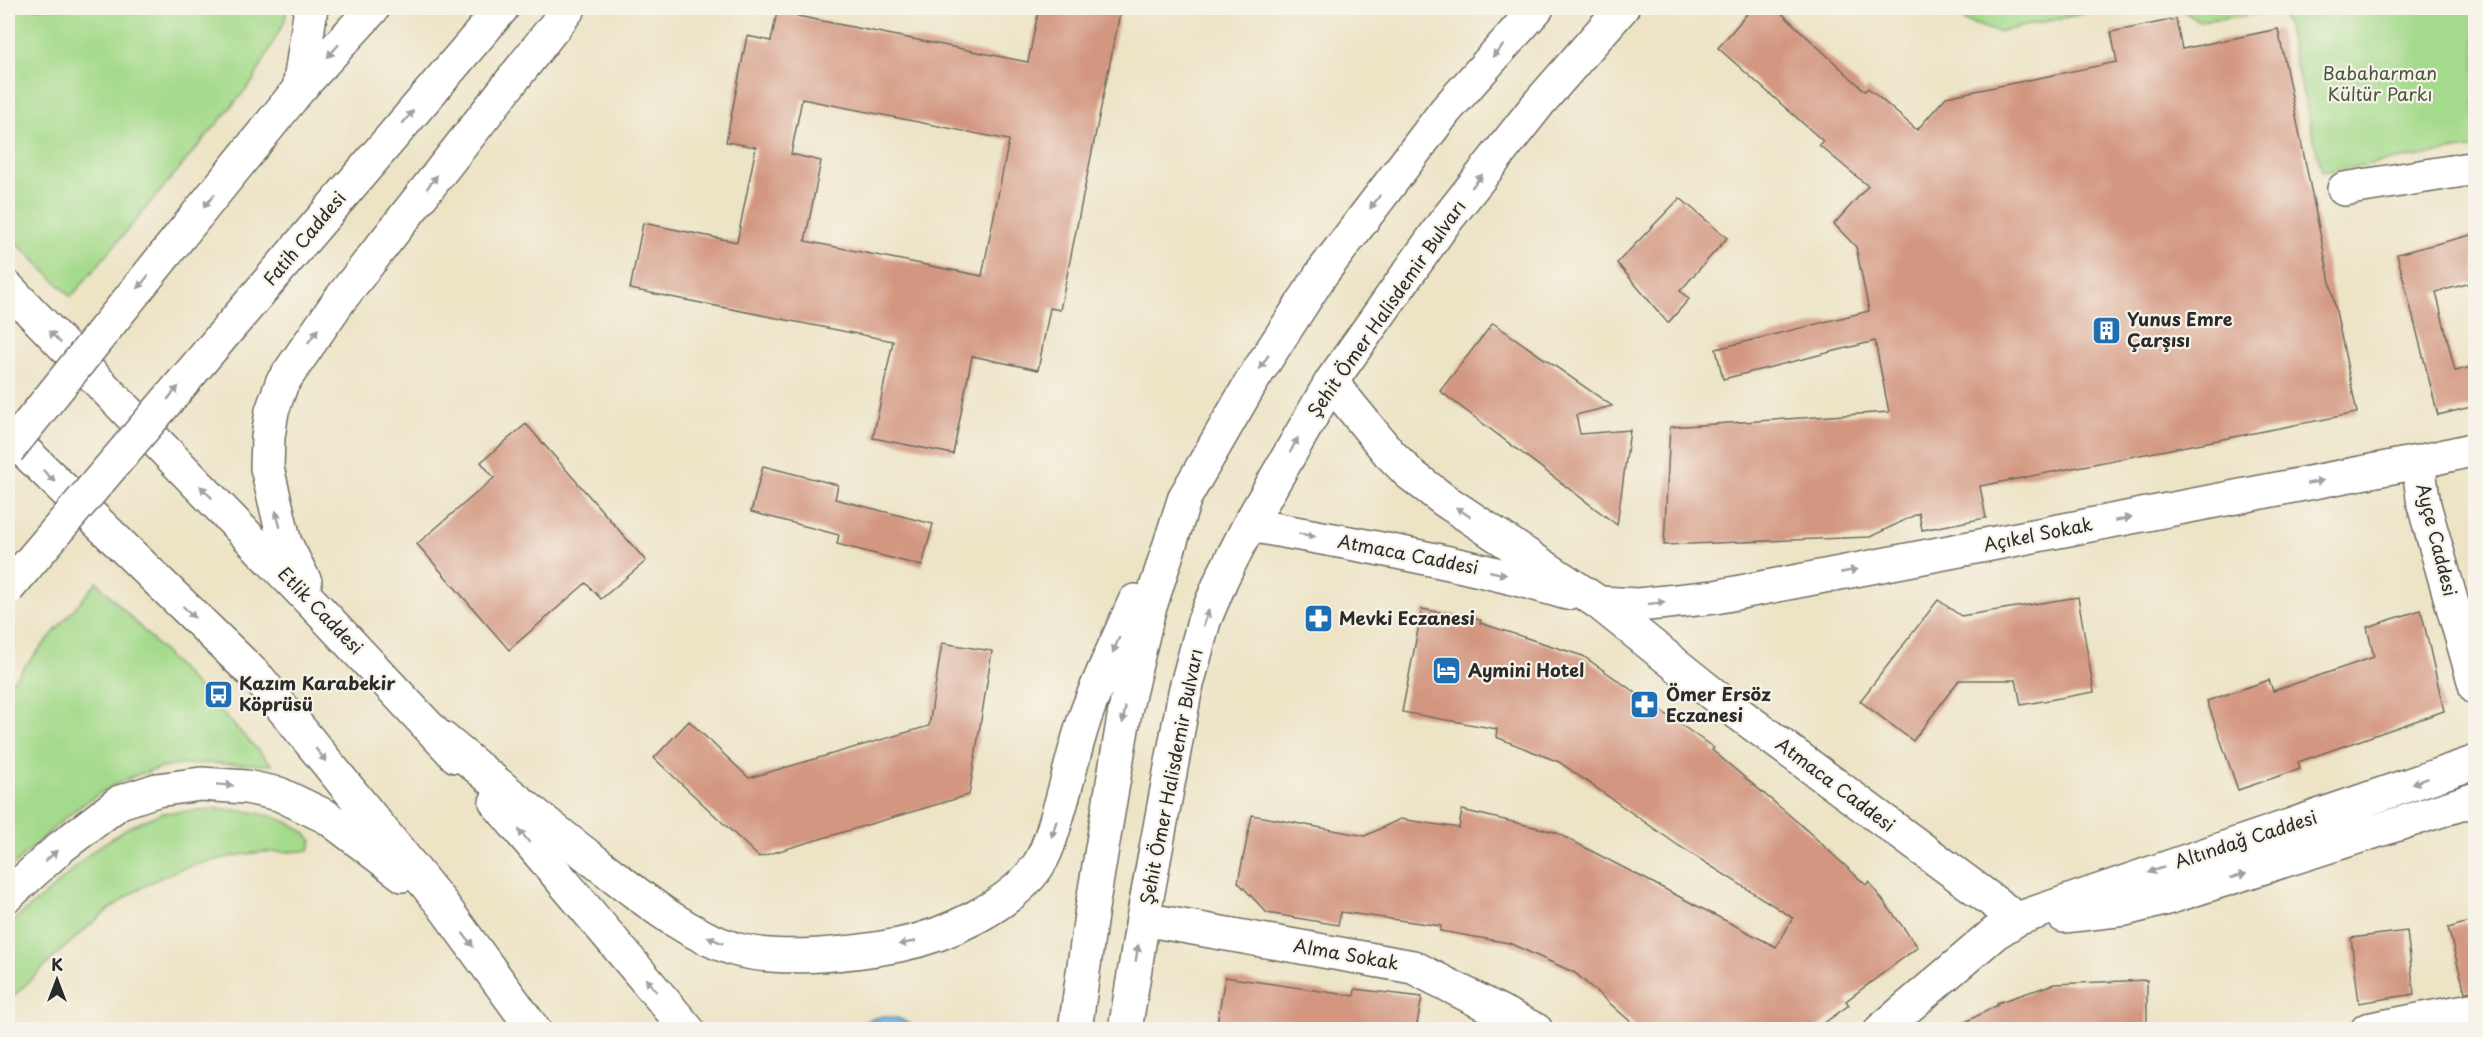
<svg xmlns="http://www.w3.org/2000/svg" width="2483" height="1037" font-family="'Playpen Sans',sans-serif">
	<rect width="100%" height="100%" fill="#f7f3e8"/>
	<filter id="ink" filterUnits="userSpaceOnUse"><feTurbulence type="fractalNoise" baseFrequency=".0167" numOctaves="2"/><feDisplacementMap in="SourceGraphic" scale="12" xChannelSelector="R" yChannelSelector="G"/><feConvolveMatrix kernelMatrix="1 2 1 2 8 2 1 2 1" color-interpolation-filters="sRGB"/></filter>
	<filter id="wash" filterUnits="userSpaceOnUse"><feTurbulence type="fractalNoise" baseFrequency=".008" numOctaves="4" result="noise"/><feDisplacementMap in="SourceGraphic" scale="24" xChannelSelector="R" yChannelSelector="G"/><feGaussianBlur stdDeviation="1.35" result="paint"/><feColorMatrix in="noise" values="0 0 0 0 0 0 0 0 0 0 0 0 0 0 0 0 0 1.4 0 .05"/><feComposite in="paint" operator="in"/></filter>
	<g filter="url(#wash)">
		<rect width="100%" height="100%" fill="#ede4c6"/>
		<!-- green -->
		<path fill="#a4da8b" stroke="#68825b" stroke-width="1.5" d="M8,8H287L285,20L253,81L71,297L8,234Z
			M1950,8H2108L1997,32L1965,21Z
			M2178,8H2475V147L2322,172L2283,11L2199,21Z
			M97,582L272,765C233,764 191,760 153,770C93,786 50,830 8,871V686Z
			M218,809C248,810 293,815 312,841L309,850C294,853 279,851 264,852C240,854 214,860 191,866C121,885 60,953 8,1001V925L52,889L94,850L129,827L162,813Z"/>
		<!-- water -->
		<path fill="#72baea" stroke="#4e728a" stroke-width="1.5" d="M884,1016L900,1019L918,1029H853L868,1020Z"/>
		<g id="blocks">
			<!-- building -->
			<path fill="#d39781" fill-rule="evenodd" d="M1039,8H1121L1060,310L1050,308L1038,370L972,356L953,454L873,438L893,341L630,289L643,223L737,242L756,147L726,142L747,36L771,41L777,12L1028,62ZM802,99L1009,140L982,276L805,241L821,161L791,154Z
				M1752,8H1776L1865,91L1868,88L1917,130L1946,97L2117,62L2111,32L2176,19L2182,49L2278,29L2357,413L1980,486L1986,518L1922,530L1919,513L1870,537L1664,545L1670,427L1889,412L1875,341L1723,379L1716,349L1869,311L1856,247L1834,224L1868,186L1819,145L1823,141L1718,48Z
				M1680,198L1727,238L1680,291L1689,299L1668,323L1617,263Z
				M2475,234V282L2436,292L2455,371L2475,366V406L2438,415L2397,254Z
				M1493,323L1612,406L1576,415L1580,434L1630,430L1617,525L1440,391Z
				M526,424L646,561L601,599L586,583L509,650L417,544L494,478L481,462Z
				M763,466L838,485L835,499L933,524L922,566L837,544L839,535L751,512Z
				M2078,597L2094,692L2021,705L2016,680H1959L1913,741L1860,701L1938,600L1961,616Z
				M1422,609L1481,620L1480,623L1583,656L1714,748L1712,750L1800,824L1866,885L1869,882L1918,947L1846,1001L1849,1005L1816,1029H1639L1575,973L1509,943L1440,931L1441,926L1341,912L1338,925L1267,913L1238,882L1252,815L1365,836L1400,819L1459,828L1462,810L1555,832L1776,947L1793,918L1679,846L1559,762L1496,737L1497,729L1402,712Z
				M2421,610L2444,711L2298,762L2300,769L2238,790L2207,701L2269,680L2273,691L2374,657L2367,627Z
				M942,643L992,651L969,795L759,857L654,758L689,721L749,778L929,726Z
				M2475,920V991L2465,992L2448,928Z
				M2407,931L2414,994L2359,1003L2351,938Z
				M1225,977L1354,996L1355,989L1422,997L1416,1029H1216Z
				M2147,980V1029H1952L1998,1005L1997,1003L2054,984Z"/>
		</g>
	</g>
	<g filter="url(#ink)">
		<use href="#blocks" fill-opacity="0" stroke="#6f6c61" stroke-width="1.5"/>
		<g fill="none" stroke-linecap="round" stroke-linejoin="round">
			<defs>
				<path id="minor" d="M2344,189L2476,168
					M2418,462L2424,505L2476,688
					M1599,603L1638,605L1715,597L2418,462L2476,449
					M1143,919L1413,967L1536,1030
					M2367,1030L2476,1009"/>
				<path id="major" d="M299,89L311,8
					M180,236L299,89L373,8
					M275,274L502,8
					M8,288L319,610L456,756
					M1331,382L1389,453L1410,474L1444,500L1599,603L1719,699L2017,919
					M8,435L259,679L442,904L534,1030
					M1249,525C1356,544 1462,562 1567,593
					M305,582L285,543L267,468L268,437L272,411L282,383L338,302L569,8
					M442,738C496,783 550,827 606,870C645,900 686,934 734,949C780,962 852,954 899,945C945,936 1010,906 1037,867C1047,853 1052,834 1057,817C1068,782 1075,744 1088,709C1102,673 1119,637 1135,601
					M496,802L688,1030
					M8,895L61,847L120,802L157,790L201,784L246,787L279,794L327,817L403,875
					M2064,916L2125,909L2164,899L2476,799
					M1075,1030L1092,908L1125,711L1148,613L1185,497L1252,381L1322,273L1446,110L1537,8
					M1125,1030L1143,919L1185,692L1204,621L1222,578L1249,525L1331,382L1444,223L1539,103L1622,8
					M1881,1030L1995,933L2017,919L2476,762"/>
			</defs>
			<!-- minor casing -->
			<use href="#minor" stroke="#6f6c61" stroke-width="36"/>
			<!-- major casing -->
			<use href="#major" stroke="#6f6c61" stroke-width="36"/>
			<!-- minor -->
			<use href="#minor" stroke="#fff" stroke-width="33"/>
			<!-- major -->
			<use href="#major" stroke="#fff" stroke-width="33"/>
			<defs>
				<path id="major-bridge" d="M8,450L180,236
					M8,588L275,274"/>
			</defs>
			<!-- major-bridge casing -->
			<use href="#major-bridge" stroke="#6f6c61" stroke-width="36" stroke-linecap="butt"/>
			<!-- major-bridge -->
			<use href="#major-bridge" stroke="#fff" stroke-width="33"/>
		</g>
		<!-- one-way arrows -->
		<defs><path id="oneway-solid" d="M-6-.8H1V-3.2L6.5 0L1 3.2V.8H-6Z" transform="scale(1.5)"/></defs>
		<g fill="#a0a0a0">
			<use href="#oneway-solid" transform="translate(333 51) rotate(132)"/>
			<use href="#oneway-solid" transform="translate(1498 51) rotate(132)"/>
			<use href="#oneway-solid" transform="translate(408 117) rotate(-50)"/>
			<use href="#oneway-solid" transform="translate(1477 181) rotate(-52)"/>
			<use href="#oneway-solid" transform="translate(432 182) rotate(-52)"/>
			<use href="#oneway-solid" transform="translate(209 201) rotate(129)"/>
			<use href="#oneway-solid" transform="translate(1375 202) rotate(127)"/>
			<use href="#oneway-solid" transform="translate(143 282) rotate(129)"/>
			<use href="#oneway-solid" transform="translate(313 336) rotate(-54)"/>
			<use href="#oneway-solid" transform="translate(55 337) rotate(-134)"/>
			<use href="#oneway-solid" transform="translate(1264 362) rotate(123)"/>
			<use href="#oneway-solid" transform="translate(173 393) rotate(-50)"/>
			<use href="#oneway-solid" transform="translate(1294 445) rotate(-62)"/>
			<use href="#oneway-solid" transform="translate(49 476) rotate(44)"/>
			<use href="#oneway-solid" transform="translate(2315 482) rotate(-11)"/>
			<use href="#oneway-solid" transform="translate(206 492) rotate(-134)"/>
			<use href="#oneway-solid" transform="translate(1463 512) rotate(-146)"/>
			<use href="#oneway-solid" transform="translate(278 519) rotate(-105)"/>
			<use href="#oneway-solid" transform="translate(2123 519) rotate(-11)"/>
			<use href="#oneway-solid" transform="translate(1307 535) rotate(10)"/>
			<use href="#oneway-solid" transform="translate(1849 571) rotate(-11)"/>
			<use href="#oneway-solid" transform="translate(1498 573) rotate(13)"/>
			<use href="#oneway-solid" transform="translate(1657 603) rotate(-6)"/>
			<use href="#oneway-solid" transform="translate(189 612) rotate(44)"/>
			<use href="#oneway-solid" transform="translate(1206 618) rotate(-70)"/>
			<use href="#oneway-solid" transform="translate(1116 645) rotate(113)"/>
			<use href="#oneway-solid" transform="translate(1124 715) rotate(101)"/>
			<use href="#oneway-solid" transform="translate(321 755) rotate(51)"/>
			<use href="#oneway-solid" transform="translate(2420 781) rotate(161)"/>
			<use href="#oneway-solid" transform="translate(225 785) rotate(4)"/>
			<use href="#oneway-solid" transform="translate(1054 829) rotate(107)"/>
			<use href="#oneway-solid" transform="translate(524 836) rotate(-130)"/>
			<use href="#oneway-solid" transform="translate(51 856) rotate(-42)"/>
			<use href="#oneway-solid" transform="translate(2156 870) rotate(161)"/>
			<use href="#oneway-solid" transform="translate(2238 876) rotate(-18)"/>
			<use href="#oneway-solid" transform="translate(468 940) rotate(53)"/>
			<use href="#oneway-solid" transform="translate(715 940) rotate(-156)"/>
			<use href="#oneway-solid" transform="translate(907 943) rotate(169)"/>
			<use href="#oneway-solid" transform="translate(1137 953) rotate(-81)"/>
			<use href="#oneway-solid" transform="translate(651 985) rotate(-130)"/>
		</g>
	</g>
	<!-- icons -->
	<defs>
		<symbol id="building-square" viewBox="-11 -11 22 22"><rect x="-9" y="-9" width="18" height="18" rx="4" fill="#1f6fb2" stroke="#f7f3e8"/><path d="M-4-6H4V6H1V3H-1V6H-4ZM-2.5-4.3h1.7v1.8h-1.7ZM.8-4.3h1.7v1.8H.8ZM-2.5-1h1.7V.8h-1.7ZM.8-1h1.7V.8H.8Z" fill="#fff"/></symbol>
		<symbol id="pharmacy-square" viewBox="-11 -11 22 22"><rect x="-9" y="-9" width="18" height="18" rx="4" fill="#1f6fb2" stroke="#f7f3e8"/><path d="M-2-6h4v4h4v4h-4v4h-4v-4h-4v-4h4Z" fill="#fff"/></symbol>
		<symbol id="hotel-square" viewBox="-11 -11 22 22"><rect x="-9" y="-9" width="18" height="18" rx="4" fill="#1f6fb2" stroke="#f7f3e8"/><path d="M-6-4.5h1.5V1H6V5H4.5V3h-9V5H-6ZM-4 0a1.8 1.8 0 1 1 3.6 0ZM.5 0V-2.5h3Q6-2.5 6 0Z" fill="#fff"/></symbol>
		<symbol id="bus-square" viewBox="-11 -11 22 22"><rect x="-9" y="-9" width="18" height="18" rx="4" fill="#1f6fb2" stroke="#f7f3e8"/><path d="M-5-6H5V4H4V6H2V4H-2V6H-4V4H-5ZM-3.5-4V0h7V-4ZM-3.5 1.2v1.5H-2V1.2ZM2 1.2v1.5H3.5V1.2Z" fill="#fff"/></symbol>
	</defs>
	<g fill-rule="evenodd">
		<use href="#building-square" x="2090" y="314" width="33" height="33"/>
		<use href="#pharmacy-square" x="1302" y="602" width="33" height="33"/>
		<use href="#hotel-square" x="1430" y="654" width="33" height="33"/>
		<use href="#bus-square" x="202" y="678" width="33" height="33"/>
		<use href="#pharmacy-square" x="1628" y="688" width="33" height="33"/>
	</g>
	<g text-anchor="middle" stroke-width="4.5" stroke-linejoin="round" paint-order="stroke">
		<!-- park labels -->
		<g font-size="18" fill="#495743" stroke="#f7f3e8">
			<text x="2380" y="80">Babaharman<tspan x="2380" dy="21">Kültür Parkı</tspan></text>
		</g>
		<!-- street labels -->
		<g font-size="18" fill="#2b2b2b" stroke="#f7f3e8">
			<text transform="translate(305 239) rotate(-50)" y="6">Fatih Caddesi</text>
			<text transform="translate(1387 309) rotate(-55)" y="6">Şehit Ömer Halisdemir Bulvarı</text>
			<text transform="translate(2038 535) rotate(-11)" y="6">Açıkel Sokak</text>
			<text transform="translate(2436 540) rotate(76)" y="6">Ayçe Caddesi</text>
			<text transform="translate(1408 555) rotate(11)" y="6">Atmaca Caddesi</text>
			<text transform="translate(320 611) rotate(46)" y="6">Etlik Caddesi</text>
			<text transform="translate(1172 777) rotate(-79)" y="6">Şehit Ömer Halisdemir Bulvarı</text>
			<text transform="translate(1835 785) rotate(37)" y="6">Atmaca Caddesi</text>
			<text transform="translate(2246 840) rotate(-18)" y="6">Altındağ Caddesi</text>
			<text transform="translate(1346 955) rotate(10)" y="6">Alma Sokak</text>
		</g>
		<!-- poi labels -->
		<g font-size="18" font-weight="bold" fill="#2b2b2b" stroke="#f7f3e8" text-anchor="start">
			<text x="2127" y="326">Yunus Emre<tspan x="2127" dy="21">Çarşısı</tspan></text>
			<text x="1339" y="625">Mevki Eczanesi</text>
			<text x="1468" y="677">Aymini Hotel</text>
			<text x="239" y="690">Kazım Karabekir<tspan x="239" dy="21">Köprüsü</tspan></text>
			<text x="1666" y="701">Ömer Ersöz<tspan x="1666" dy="21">Eczanesi</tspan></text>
		</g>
	</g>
	<!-- margin -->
	<rect width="2483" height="1037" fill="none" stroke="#f7f3e8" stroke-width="30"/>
	<!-- north arrow -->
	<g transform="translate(57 980)" stroke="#f7f3e8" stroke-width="4.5" paint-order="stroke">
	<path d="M0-4.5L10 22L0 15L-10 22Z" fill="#2b2b2b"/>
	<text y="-9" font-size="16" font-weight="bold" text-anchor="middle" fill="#2b2b2b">K</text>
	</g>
</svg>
